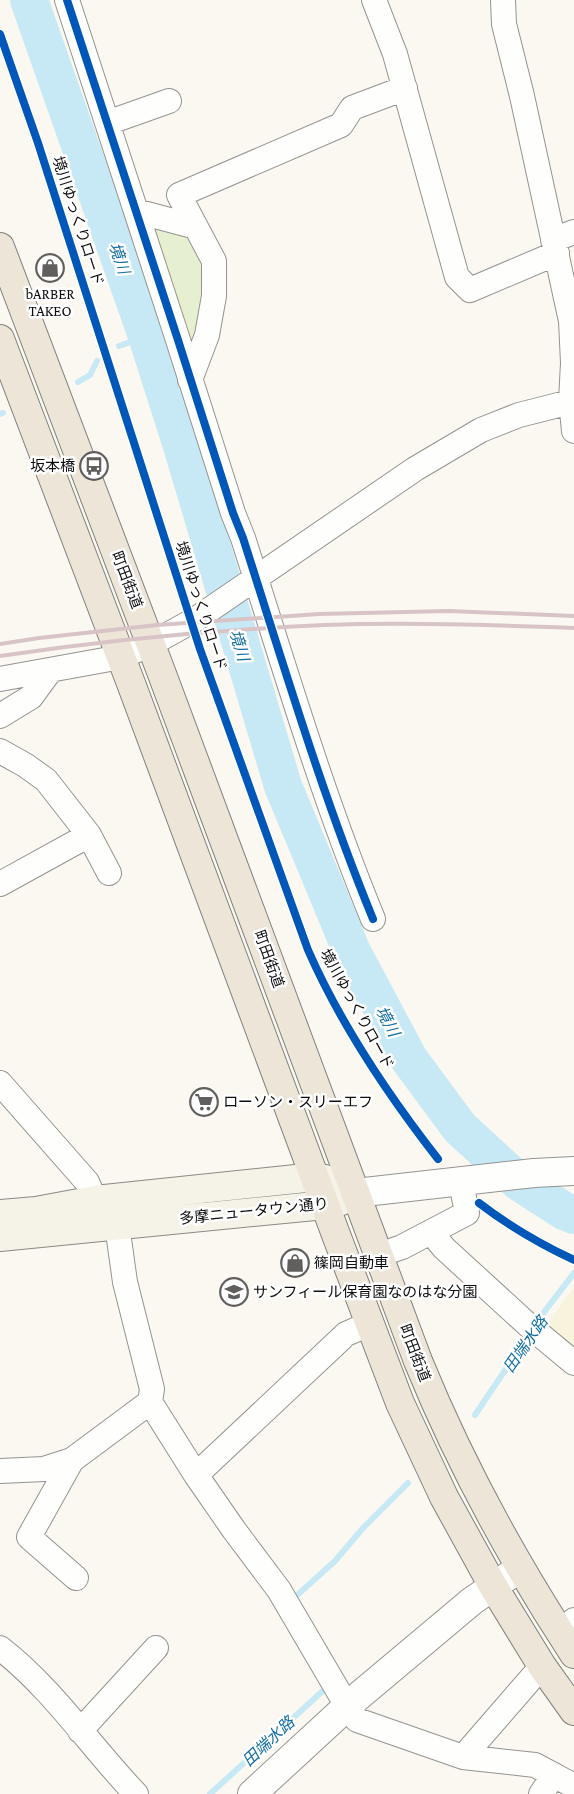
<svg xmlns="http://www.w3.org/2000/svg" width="574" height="1794" font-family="'Crimson Pro','Noto Sans JP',serif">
	<rect width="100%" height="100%" fill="#fbf8f1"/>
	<!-- farmland -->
	<path fill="#f8f3dd" d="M574,1287V1351L545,1327Z"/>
	<!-- green -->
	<path fill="#e6f0d1" d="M149,221L191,232L208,263L194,346L187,344Z"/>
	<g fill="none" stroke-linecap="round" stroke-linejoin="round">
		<!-- stream -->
		<path stroke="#c7e9f5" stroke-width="6" d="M119,346L147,336
			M78,382L90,375L97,361
			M0,414L3,413
			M535,1324L574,1273
			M475,1415L530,1333
			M294,1598L335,1561L363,1528L408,1483
			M210,1794L326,1688"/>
		<!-- river -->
		<path stroke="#c7e9f5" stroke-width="38" d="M29,0L147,336L182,446L283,786L352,952L409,1059L460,1128L519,1182L564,1211L574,1215"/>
		<defs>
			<path id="minor" d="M67,0L178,340L233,513L243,538C284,666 322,795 373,919
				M374,0L395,54L457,277L470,290L557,253
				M503,0L504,24L522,96L571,321L573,363L571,401L574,431
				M107,123L169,101
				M136,211L196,227
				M553,240L574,232
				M190,380L207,335L214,296V261L179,195L341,125L352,108L405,88
				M0,679L121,657L151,644L196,619L415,469L481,430L519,415L574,401
				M0,716L31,697L50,671
				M0,751L25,765L46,780L89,835L109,873
				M0,884L89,835
				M0,1083L87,1182L95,1200
				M117,1225L125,1282L152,1389L150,1402L196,1475L234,1530L279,1590L347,1706L357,1720L463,1757L535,1765L574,1786
				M431,1232L444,1248L527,1324L574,1363
				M379,1255L402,1247L467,1213L461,1182
				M72,1460L29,1537L76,1578
				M0,1471L44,1469L72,1460L150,1402
				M196,1475L346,1334L369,1324
				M560,1632L574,1620
				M0,1648C53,1689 90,1746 136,1794
				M80,1731L156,1648
				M463,1757L542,1666
				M541,1794L554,1775"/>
			<path id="tertiary" d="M356,1193L534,1173L574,1171
				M252,1794L354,1700L472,1601L520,1568"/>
			<path id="secondary" d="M0,1214L36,1211L95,1200L315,1177L329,1180L356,1193
				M0,1237L325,1205L336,1203L346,1199"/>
			<path id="primary" d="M0,247L162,674L418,1361C460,1464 513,1561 574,1654
				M0,339L132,686L335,1232L400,1403L444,1497L493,1586L542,1666L574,1711"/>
		</defs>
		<!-- minor casing -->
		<use href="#minor" stroke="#949390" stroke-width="26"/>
		<!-- tertiary casing -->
		<use href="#tertiary" stroke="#949390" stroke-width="30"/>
		<!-- secondary casing -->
		<use href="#secondary" stroke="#8b8986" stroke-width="30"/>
		<!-- primary casing -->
		<use href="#primary" stroke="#81807d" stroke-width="30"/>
		<!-- minor -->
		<use href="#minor" stroke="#fefefd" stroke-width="24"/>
		<!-- tertiary -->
		<use href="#tertiary" stroke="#fefefd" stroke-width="28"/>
		<!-- secondary -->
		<use href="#secondary" stroke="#f5f2e8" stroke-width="28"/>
		<!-- primary -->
		<use href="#primary" stroke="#ece5d8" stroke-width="28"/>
		<!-- rail -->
		<path stroke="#d8c4c6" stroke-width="4" d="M0,644L39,638L157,625L319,614L449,611L574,616
			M0,656C107,640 216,630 324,625C407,622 491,625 574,628"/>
		<defs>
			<path id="cycleway" d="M67,0L178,340L233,513L243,538C284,666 322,795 373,919
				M0,34L38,143L200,649L308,950C341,1025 388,1095 438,1159
				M479,1203C509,1226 540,1244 574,1260"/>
		</defs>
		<!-- cycleway casing -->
		<use href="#cycleway" stroke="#fff" stroke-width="11"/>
		<!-- cycleway -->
		<use href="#cycleway" stroke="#0057b8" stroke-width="8"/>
	</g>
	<!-- icons -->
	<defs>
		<symbol id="shop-ring" viewBox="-11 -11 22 22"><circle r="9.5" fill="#fff" stroke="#605f5d" stroke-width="1.5"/><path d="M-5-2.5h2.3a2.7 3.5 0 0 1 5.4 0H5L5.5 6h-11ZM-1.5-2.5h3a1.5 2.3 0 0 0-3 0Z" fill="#605f5d"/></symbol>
		<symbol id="bus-ring" viewBox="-11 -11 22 22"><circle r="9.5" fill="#fff" stroke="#605f5d" stroke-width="1.5"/><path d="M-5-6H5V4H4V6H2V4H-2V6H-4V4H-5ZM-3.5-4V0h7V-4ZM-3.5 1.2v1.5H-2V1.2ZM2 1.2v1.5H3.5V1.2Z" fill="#605f5d"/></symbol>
		<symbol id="supermarket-ring" viewBox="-11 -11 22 22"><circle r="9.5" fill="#fff" stroke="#605f5d" stroke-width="1.5"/><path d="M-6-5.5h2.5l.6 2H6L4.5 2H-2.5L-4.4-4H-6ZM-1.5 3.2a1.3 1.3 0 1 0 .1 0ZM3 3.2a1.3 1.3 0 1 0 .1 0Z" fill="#605f5d"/></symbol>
		<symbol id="school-ring" viewBox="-11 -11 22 22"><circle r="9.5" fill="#fff" stroke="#605f5d" stroke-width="1.5"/><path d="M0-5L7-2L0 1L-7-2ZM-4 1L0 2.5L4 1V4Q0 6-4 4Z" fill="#605f5d"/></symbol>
	</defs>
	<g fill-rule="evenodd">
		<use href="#shop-ring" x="34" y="252" width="32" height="32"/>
		<use href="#bus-ring" x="78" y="450" width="32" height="32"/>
		<use href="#supermarket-ring" x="188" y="1086" width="32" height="32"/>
		<use href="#shop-ring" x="279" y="1247" width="32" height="32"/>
		<use href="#school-ring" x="218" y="1276" width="32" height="32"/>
	</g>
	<g text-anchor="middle" stroke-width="5" stroke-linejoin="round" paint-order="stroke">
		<!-- street labels -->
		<g font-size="15" fill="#0d0d0d" stroke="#fff">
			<text transform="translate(78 221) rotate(72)" y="5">境川ゆっくりロード</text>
			<text transform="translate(127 580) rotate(69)" y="5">町田街道</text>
			<text transform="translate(201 606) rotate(72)" y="5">境川ゆっくりロード</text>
			<text transform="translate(269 959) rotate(70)" y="5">町田街道</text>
			<text transform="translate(357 1009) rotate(61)" y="5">境川ゆっくりロード</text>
			<text transform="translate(254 1211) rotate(-6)" y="5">多摩ニュータウン通り</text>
			<text transform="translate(415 1353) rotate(69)" y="5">町田街道</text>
		</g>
		<!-- poi labels -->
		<g font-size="15" fill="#0d0d0d" stroke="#fff" text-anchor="start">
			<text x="50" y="299" text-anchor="middle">bARBER<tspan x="50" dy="17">TAKEO</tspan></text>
			<text x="75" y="471" text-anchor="end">坂本橋</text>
			<text x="223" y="1107">ローソン・スリーエフ</text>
			<text x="314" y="1268">篠岡自動車</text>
			<text x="253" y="1297">サンフィール保育園なのはな分園</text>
		</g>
		<!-- water labels -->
		<g font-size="16" font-style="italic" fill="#146fa1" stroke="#fff">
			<text transform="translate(120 258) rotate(71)" y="6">境川</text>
			<text transform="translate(240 645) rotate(73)" y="6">境川</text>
			<text transform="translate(388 1021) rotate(62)" y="6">境川</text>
			<text transform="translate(525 1344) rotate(-55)" y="6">田端水路</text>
			<text transform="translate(268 1741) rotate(-43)" y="6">田端水路</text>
		</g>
	</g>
</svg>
